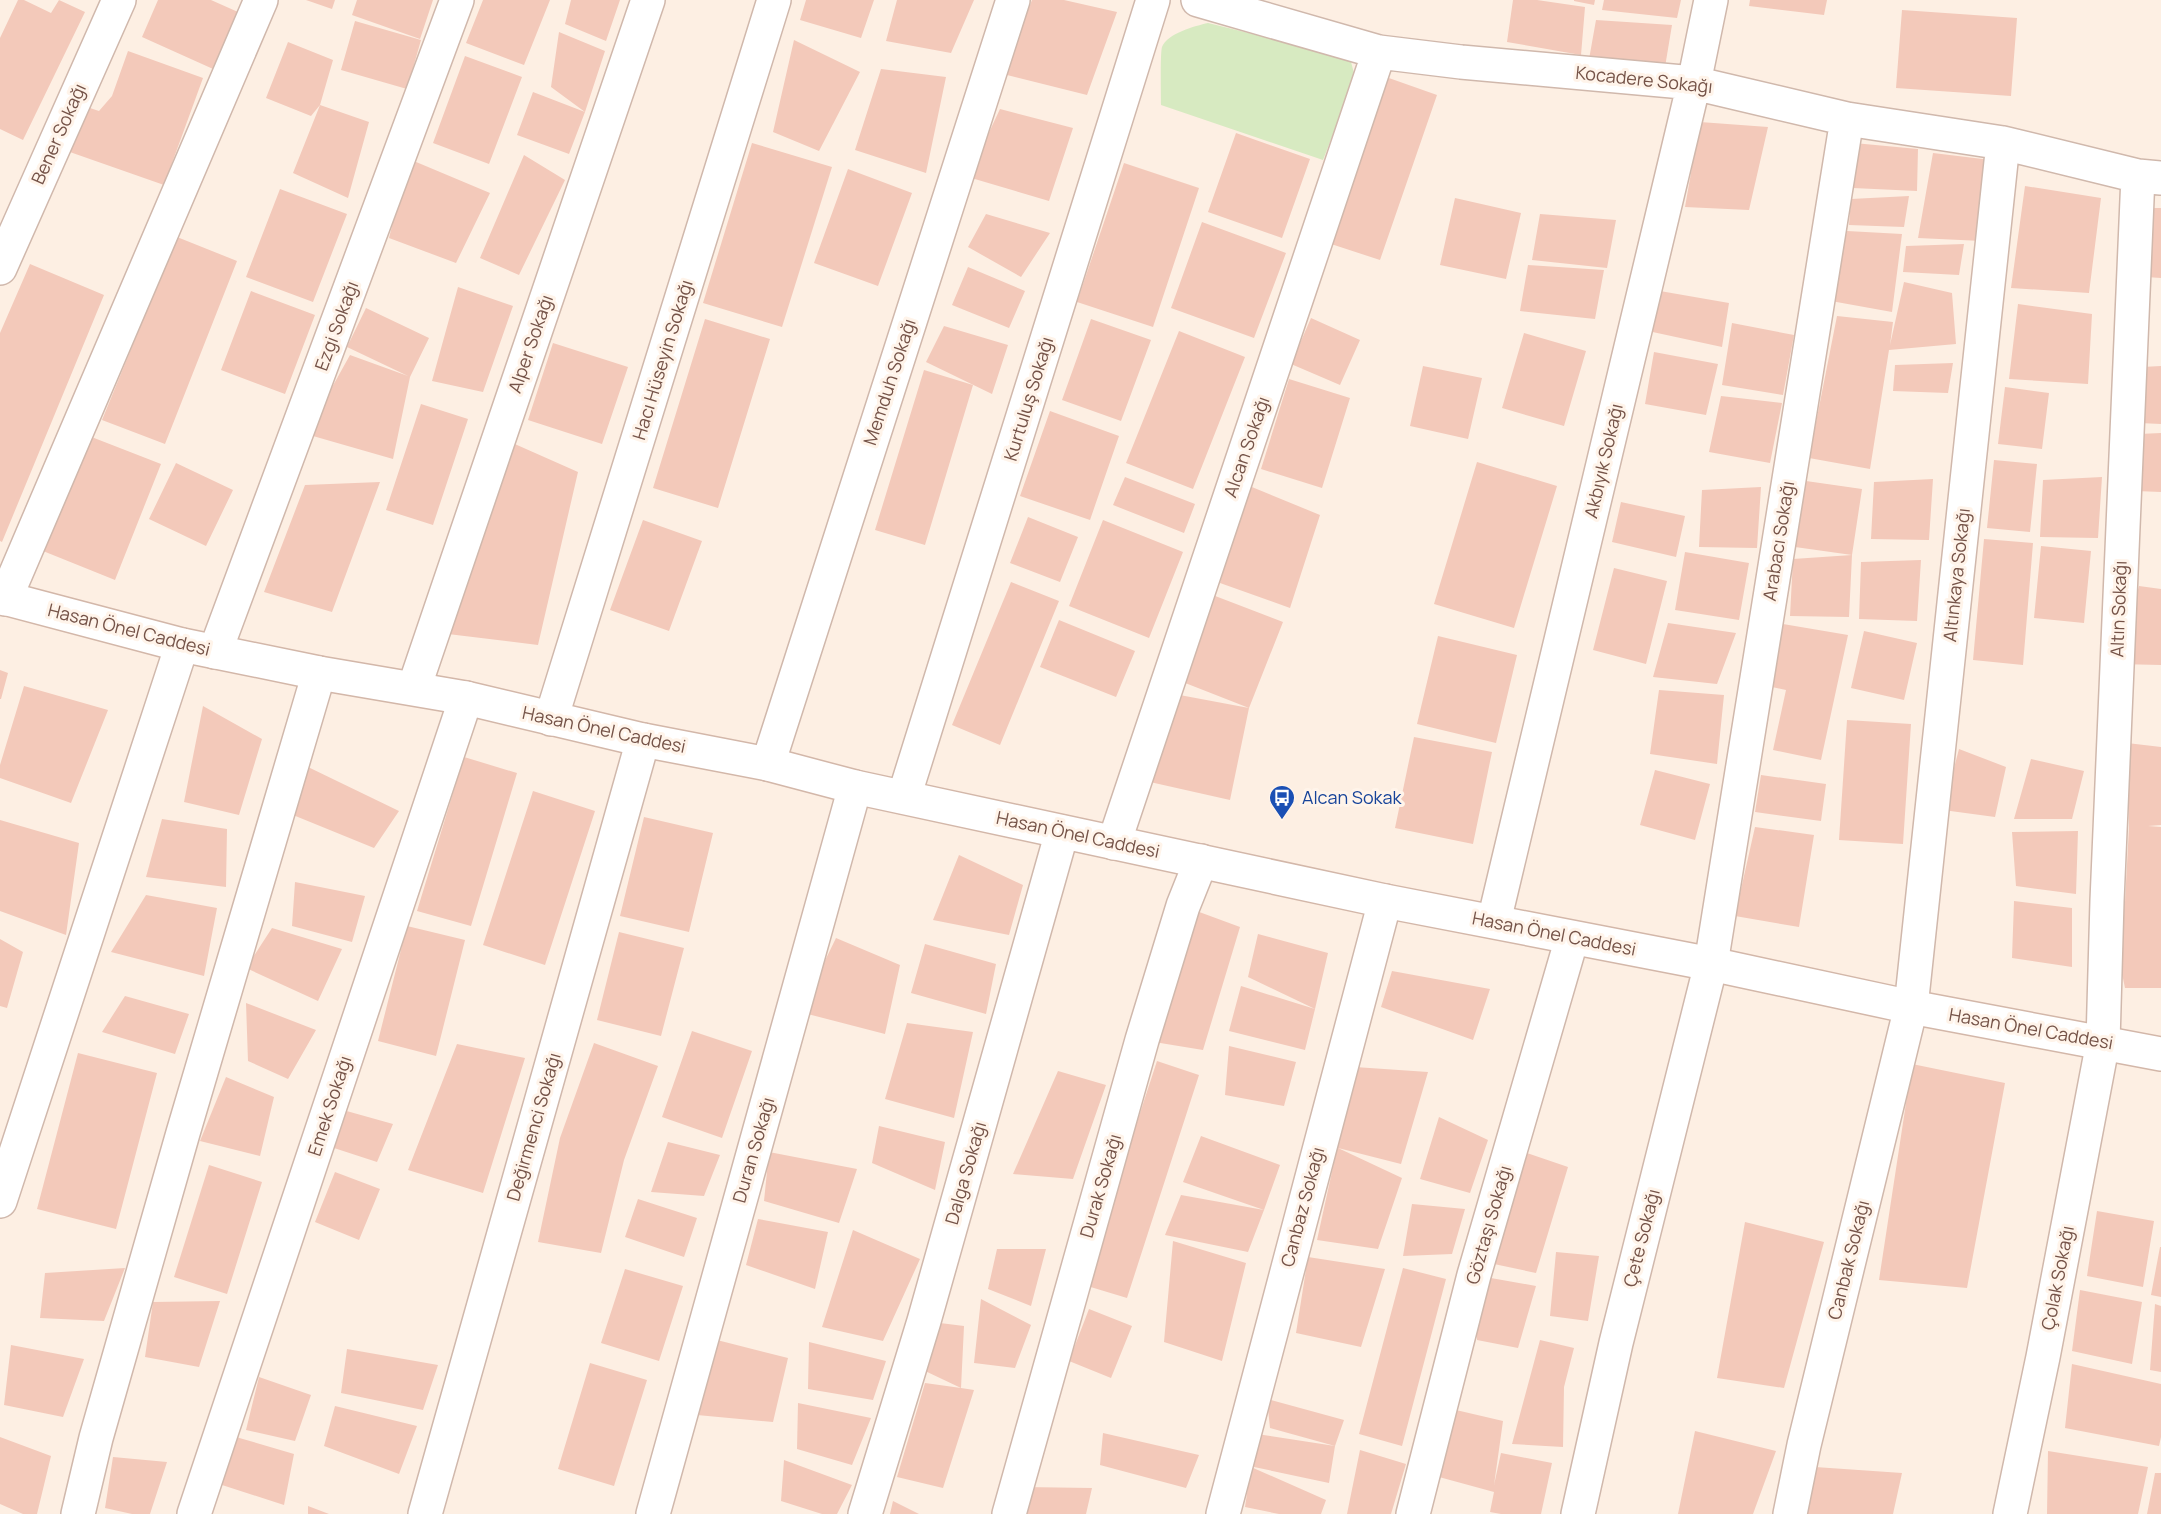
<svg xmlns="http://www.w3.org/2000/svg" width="2161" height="1514" font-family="Manrope,sans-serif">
	<rect width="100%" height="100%" fill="#fdefe3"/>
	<!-- green -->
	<path fill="#d7eac1" d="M1208,23L1350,58L1355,77L1323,160L1161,105C1161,95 1160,54 1162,47C1168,33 1195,26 1208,23Z"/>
	<!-- building -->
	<path fill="#f3c9ba" d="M18,0H24L51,13L59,0L85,12L23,140L0,129V38Z
		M158,0H211L247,16L222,73L142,37Z
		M306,0H335L332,9Z
		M357,0H433L420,39L352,15Z
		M483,0H550L524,65L466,43Z
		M571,0H620L606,41L565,24Z
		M806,0H874L861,38L800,20Z
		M897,0H974L951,53L886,41Z
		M1032,0H1064L1117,12L1087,95L1003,74Z
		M1513,0H1537L1585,7L1581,55L1507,42Z
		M1574,0H1595L1594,5L1574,1Z
		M1604,0H1681L1677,18L1602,10Z
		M1750,0H1827L1824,15L1749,6Z
		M1902,10L2017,18L2011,96L1896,88Z
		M1596,20L1672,25L1664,73L1588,65Z
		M355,21L421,40L407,89L341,70Z
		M559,32L605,51L585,112L569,154L517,135L533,92L585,112L551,87Z
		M794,40L860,72L819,151L773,132Z
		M288,42L333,60L320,105L311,116L266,98Z
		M128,51L203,78L164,185L67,151L84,106L99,111L112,96Z
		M465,56L522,77L489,164L433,143Z
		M881,69L946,77L926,173L855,150Z
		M1386,77L1437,95L1380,260L1328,243Z
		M320,105L369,122L348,198L293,173Z
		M1000,109L1073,128L1049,201L968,177Z
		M1700,122L1768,127L1749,210L1685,207Z
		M1236,133L1310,159L1282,238L1208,212Z
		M752,143L832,167L782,327L703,303Z
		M1854,143L1918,149L1917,191L1853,188Z
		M1933,153L1991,160L1982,241L1918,238Z
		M524,155L565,180L519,275L480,258Z
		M409,159L490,193L456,263L389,238Z
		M1124,163L1199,188L1153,327L1077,302Z
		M848,169L912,193L878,286L814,263Z
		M2025,186L2101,198L2089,293L2011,288Z
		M280,189L347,214L313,302L246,277Z
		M1909,196L1904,227L1849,225L1851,199Z
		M1455,198L1521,213L1506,279L1440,265Z
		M2150,208H2161V278L2146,277Z
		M986,214L1050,233L1021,277L968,247Z
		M1540,214L1616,220L1607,268L1532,260Z
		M1202,222L1286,253L1254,338L1171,308Z
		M1847,231L1902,234L1892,312L1831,301Z
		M177,237L237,261L165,444L102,420Z
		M1964,244L1959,275L1903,272L1906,246Z
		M30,264L104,295L2,542L0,541V333Z
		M1528,265L1604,270L1595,319L1520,311Z
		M968,267L1025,291L1009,328L952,305Z
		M1904,282L1952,293L1956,344L1889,350L1870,469L1809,458L1837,316L1893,322L1890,345Z
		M458,287L513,306L483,392L432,381Z
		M251,291L315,315L285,394L221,370Z
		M1660,291L1729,303L1722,347L1648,331Z
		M2018,304L2092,314L2088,384L2009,379Z
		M366,308L429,338L410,377L393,459L306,434L350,355L408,376L347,347Z
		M1311,318L1360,340L1340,385L1291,364Z
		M705,319L770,339L718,508L653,488Z
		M1091,319L1151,340L1121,421L1062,400Z
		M1732,323L1794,335L1783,395L1722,385Z
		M944,326L1008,345L992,394L926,362Z
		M1179,331L1245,357L1193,489L1126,463Z
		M1524,333L1586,351L1564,426L1502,408Z
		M553,343L628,367L602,444L528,420Z
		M1654,352L1718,364L1706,415L1645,404Z
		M1953,363L1948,393L1893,391L1895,365Z
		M1423,366L1482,378L1468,439L1410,426Z
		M2161,366V424L2139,423L2142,367Z
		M924,370L973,385L925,545L875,530Z
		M1289,379L1350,398L1322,488L1261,469Z
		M2005,387L2049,393L2042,449L1998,444Z
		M1721,396L1782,403L1770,463L1709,452Z
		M421,404L468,419L433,525L386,510Z
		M1050,411L1119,436L1090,520L1020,496Z
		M2161,433V492L2136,491L2139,434Z
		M89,436L161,464L115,580L43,551Z
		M506,440L578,472L538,645L448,634Z
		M1994,460L2037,464L2030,532L1987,528Z
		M1477,462L1557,486L1514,628L1434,604Z
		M176,463L233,490L206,546L149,519Z
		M1125,477L1195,504L1184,533L1113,505Z
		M2102,477L2098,538L2040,537L2043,480Z
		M1933,479L1929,540L1871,539L1874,482Z
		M1806,481L1862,489L1852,555L1849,617L1790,616L1793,559L1852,555L1795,547Z
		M380,482L332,612L264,592L305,485Z
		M1247,485L1320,515L1290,608L1220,583Z
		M1761,487L1757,548L1699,547L1702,490Z
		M1621,502L1685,516L1676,557L1612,542Z
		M1028,517L1078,537L1060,582L1010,563Z
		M643,520L702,541L669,631L610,610Z
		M1103,520L1183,552L1149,638L1069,606Z
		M1984,539L2033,543L2023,665L1973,660Z
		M2041,546L2091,551L2084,623L2034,618Z
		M1685,552L1749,563L1739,620L1675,610Z
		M1921,560L1917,621L1859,619L1861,562Z
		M1614,568L1667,581L1646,664L1593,650Z
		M1011,582L1059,601L1000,745L952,725Z
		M2139,586L2161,589V665L2117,664Z
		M1210,594L1283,622L1249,708L1175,679Z
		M1059,620L1135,651L1116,697L1040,667Z
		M1668,623L1736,633L1717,684L1653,677Z
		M1783,624L1848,635L1821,760L1773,750L1786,690L1772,687Z
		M1864,631L1917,643L1904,700L1851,688Z
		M1438,636L1517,655L1496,743L1417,724Z
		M0,670L8,673L1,699H0Z
		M24,686L108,710L71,803L0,778V765Z
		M1659,690L1724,695L1717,764L1650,754Z
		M1169,693L1249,708L1230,800L1150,782Z
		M203,706L262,739L239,815L184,802Z
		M1847,720L1911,724L1903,844L1839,840Z
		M1414,737L1492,752L1473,844L1395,828Z
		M2127,743L2161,747V825L2148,826L2161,827V988H2125L2107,901L2125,902L2129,827Z
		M1959,749L2006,767L1995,817L1943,810Z
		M464,757L517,773L471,926L417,911Z
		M2031,759L2084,771L2072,819H2014Z
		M308,767L399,811L374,848L293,815Z
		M1655,770L1710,784L1695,840L1640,825Z
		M1761,775L1826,784L1821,821L1755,812Z
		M533,791L595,811L545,965L483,945Z
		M644,817L713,833L689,932L620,916Z
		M162,819L227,829L226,887L146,877Z
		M0,820L79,843L66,935L0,911Z
		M1755,827L1814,835L1799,927L1735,916Z
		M2078,831L2076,894L2016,886L2012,832Z
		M959,855L1023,885L1009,935L933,920Z
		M295,882L365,896L352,942L292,926Z
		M146,895L217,908L204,976L111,952Z
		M2014,901L2072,908V967L2012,958Z
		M1183,906L1240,927L1203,1050L1142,1040Z
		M407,926L465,940L436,1056L378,1041Z
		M272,928L342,949L318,1001L246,968Z
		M619,932L684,948L661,1036L597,1020Z
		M1258,934L1328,953L1315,1009L1248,977Z
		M836,938L900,965L885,1034L800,1012Z
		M0,939L23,952L7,1008L0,1006Z
		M925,944L996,964L986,1014L911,993Z
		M1392,971L1490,989L1473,1040L1381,1007Z
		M1241,986L1315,1009L1305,1050L1229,1031Z
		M125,996L189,1014L175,1054L102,1032Z
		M246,1003L316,1030L288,1079L248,1061Z
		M907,1023L973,1032L954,1118L885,1099Z
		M692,1031L752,1051L722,1138L662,1117Z
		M594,1043L658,1066L624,1160L601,1253L538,1242L560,1138Z
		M457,1044L525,1058L483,1193L408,1170Z
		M1229,1046L1296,1062L1284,1106L1225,1095Z
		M78,1053L157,1073L116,1229L37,1209Z
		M1157,1061L1199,1075L1127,1298L1084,1285Z
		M1912,1064L2005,1083L1967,1288L1879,1280Z
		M1355,1067L1428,1072L1401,1164L1338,1148L1402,1178L1378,1249L1317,1240Z
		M1058,1071L1106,1085L1073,1179L1013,1174Z
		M226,1077L274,1097L260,1156L200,1141Z
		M343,1110L393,1124L377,1162L334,1148Z
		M1439,1117L1488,1140L1470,1193L1420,1179Z
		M879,1126L945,1142L935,1190L872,1163Z
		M1201,1136L1280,1165L1264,1210L1248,1252L1165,1235L1181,1195L1264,1210L1183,1182Z
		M668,1142L720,1155L704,1196L651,1192Z
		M1521,1151L1568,1167L1536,1273L1494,1264Z
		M769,1152L857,1169L839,1223L764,1201Z
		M209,1165L262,1182L227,1294L174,1277Z
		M335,1172L380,1189L359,1240L315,1222Z
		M638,1199L697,1218L684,1257L625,1237Z
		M1412,1204L1465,1209L1452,1254L1403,1256Z
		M2097,1211L2154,1221L2143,1287L2087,1276Z
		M758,1219L828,1232L815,1289L746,1265Z
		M1745,1222L1824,1242L1784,1388L1717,1378Z
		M853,1230L920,1259L883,1341L822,1327Z
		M1173,1241L1246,1263L1222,1361L1164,1342Z
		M2160,1247H2161V1297L2151,1295Z
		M997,1249H1046L1031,1306L988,1289Z
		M1556,1252L1599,1256L1588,1321L1550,1316Z
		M1308,1257L1385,1269L1361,1347L1296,1333Z
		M125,1268L104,1321L40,1318L45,1273Z
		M1403,1268L1446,1279L1402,1446L1359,1434Z
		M625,1269L683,1286L659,1361L601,1343Z
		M1474,1275L1536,1286L1518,1348L1477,1340Z
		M2080,1290L2142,1302L2132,1364L2072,1351Z
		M981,1299L1031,1325L1015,1368L974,1363Z
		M220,1301L199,1367L145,1357L153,1302Z
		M2155,1304L2161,1306V1372L2150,1370Z
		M1089,1309L1132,1326L1111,1378L1069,1361Z
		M924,1321L964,1326L961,1388L974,1390L943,1488L897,1477L925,1383L961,1388L923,1370Z
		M717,1340L788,1358L773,1422L697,1415Z
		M1540,1340L1574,1348L1564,1387L1563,1447L1512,1444Z
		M809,1342L886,1361L873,1400L808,1389Z
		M11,1345L84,1359L63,1417L4,1405Z
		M347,1349L438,1365L423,1410L341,1393Z
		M590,1363L647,1380L614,1486L558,1469Z
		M2072,1364L2161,1384V1437L2159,1446L2065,1428Z
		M259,1377L311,1395L295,1441L246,1430Z
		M1267,1399L1344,1420L1335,1446L1329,1483L1235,1463L1257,1434L1335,1446L1270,1428Z
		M798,1403L871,1418L852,1465L797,1449Z
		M335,1406L417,1426L399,1474L324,1446Z
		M1456,1410L1503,1421L1494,1485L1501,1453L1552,1463L1541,1514H1501L1490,1512L1494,1492L1439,1477Z
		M1695,1431L1776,1451L1753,1514H1678Z
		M1103,1433L1199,1455L1186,1488L1100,1465Z
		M0,1437L51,1456L37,1514H23L0,1504Z
		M236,1437L294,1454L284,1505L222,1485Z
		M1360,1450L1406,1464L1391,1514H1347Z
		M2048,1451L2148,1467L2138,1514H2047Z
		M113,1457L167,1462L150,1514H132L105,1508Z
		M784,1460L852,1485L837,1514H822L781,1501Z
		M1251,1467L1326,1500L1321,1514H1279L1245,1507Z
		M1815,1467L1902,1473L1893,1514H1806Z
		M2155,1473H2161V1514H2147Z
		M1023,1487L1092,1488L1086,1514H1019Z
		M893,1501L919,1514H890Z
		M308,1506L329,1514H308Z"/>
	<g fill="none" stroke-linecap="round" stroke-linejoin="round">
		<defs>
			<path id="street" d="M1198,0L1379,52L1461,62L1694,83L1847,119L2003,143L2138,176L2161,178
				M0,268L119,0
				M5,599L261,0
				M215,652L457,0
				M414,688L648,0
				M551,719L774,0
				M768,764L1013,0
				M904,797L1153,0
				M1114,843L1379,52
				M1494,921L1694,83L1711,0
				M0,1201L182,645
				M78,1514L96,1438L183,1133L319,673
				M194,1514L466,698
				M425,1514L643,740
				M653,1514L855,787
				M865,1514L924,1321L1062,832
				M1009,1514L1142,1040L1183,906L1201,861
				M1223,1514L1385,901
				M1413,1514L1474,1275L1572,938
				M1578,1514L1616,1343L1711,964L1847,119
				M1790,1514L1804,1445L1911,1007L2003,143
				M2010,1514L2043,1357L2103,1042L2107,901L2138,176"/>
			<path id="secondary" d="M0,597L182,645L319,673L466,698L643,740L768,764L855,787L1385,901L1711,964L1911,1007L2161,1054"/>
		</defs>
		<!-- street casing -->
		<use href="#street" stroke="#d0b8ac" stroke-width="36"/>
		<!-- secondary casing -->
		<use href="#secondary" stroke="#d3b7a9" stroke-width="36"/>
		<!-- street -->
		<use href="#street" stroke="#fff" stroke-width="33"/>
		<!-- secondary -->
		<use href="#secondary" stroke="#fff" stroke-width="33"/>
	</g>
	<!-- icons -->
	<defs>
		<symbol id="bus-pin" viewBox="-11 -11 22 30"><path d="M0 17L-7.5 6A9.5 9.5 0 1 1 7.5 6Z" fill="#1a4fb4" stroke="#fff4ea"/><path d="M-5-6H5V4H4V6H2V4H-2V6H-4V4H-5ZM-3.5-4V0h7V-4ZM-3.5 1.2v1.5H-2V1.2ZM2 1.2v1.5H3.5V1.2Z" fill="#fff"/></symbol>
	</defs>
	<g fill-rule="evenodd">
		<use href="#bus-pin" x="1267" y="783" width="30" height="40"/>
	</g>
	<g text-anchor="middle" stroke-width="6" stroke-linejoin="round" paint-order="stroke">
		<!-- street labels -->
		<g font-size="18" fill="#755348" stroke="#fff4ea">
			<text transform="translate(1644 80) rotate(6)" y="6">Kocadere Sokağı</text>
			<text transform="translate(59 134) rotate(-66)" y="6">Bener Sokağı</text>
			<text transform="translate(337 326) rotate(-70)" y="6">Ezgi Sokağı</text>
			<text transform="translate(531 344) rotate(-71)" y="6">Alper Sokağı</text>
			<text transform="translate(663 360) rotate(-73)" y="6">Hacı Hüseyin Sokağı</text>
			<text transform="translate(890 382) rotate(-72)" y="6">Memduh Sokağı</text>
			<text transform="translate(1029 399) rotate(-73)" y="6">Kurtuluş Sokağı</text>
			<text transform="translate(1247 447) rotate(-71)" y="6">Alcan Sokağı</text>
			<text transform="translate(1604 461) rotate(-77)" y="6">Akbıyık Sokağı</text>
			<text transform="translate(1779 541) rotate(-81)" y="6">Arabacı Sokağı</text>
			<text transform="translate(1957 575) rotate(-84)" y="6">Altınkaya Sokağı</text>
			<text transform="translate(2119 609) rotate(-88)" y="6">Altın Sokağı</text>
			<text transform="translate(129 630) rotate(14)" y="6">Hasan Önel Caddesi</text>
			<text transform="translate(604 730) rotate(12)" y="6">Hasan Önel Caddesi</text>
			<text transform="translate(1078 835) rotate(12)" y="6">Hasan Önel Caddesi</text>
			<text transform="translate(1554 934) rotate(11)" y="6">Hasan Önel Caddesi</text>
			<text transform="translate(2031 1029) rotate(10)" y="6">Hasan Önel Caddesi</text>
			<text transform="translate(330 1106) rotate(-72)" y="6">Emek Sokağı</text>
			<text transform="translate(534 1127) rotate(-74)" y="6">Değirmenci Sokağı</text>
			<text transform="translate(754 1150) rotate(-74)" y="6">Duran Sokağı</text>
			<text transform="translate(966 1173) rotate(-74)" y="6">Dalga Sokağı</text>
			<text transform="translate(1101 1186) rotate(-74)" y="6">Durak Sokağı</text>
			<text transform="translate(1303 1207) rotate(-75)" y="6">Canbaz Sokağı</text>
			<text transform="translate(1489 1225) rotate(-74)" y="6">Göztaşı Sokağı</text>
			<text transform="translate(1642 1238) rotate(-76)" y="6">Çete Sokağı</text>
			<text transform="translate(1849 1260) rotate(-76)" y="6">Canbak Sokağı</text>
			<text transform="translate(2058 1278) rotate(-79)" y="6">Çolak Sokağı</text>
		</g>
		<!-- transit labels -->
		<g font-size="18" fill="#164399" stroke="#fff4ea" text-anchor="start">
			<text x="1302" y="804">Alcan Sokak</text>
		</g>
	</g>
</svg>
